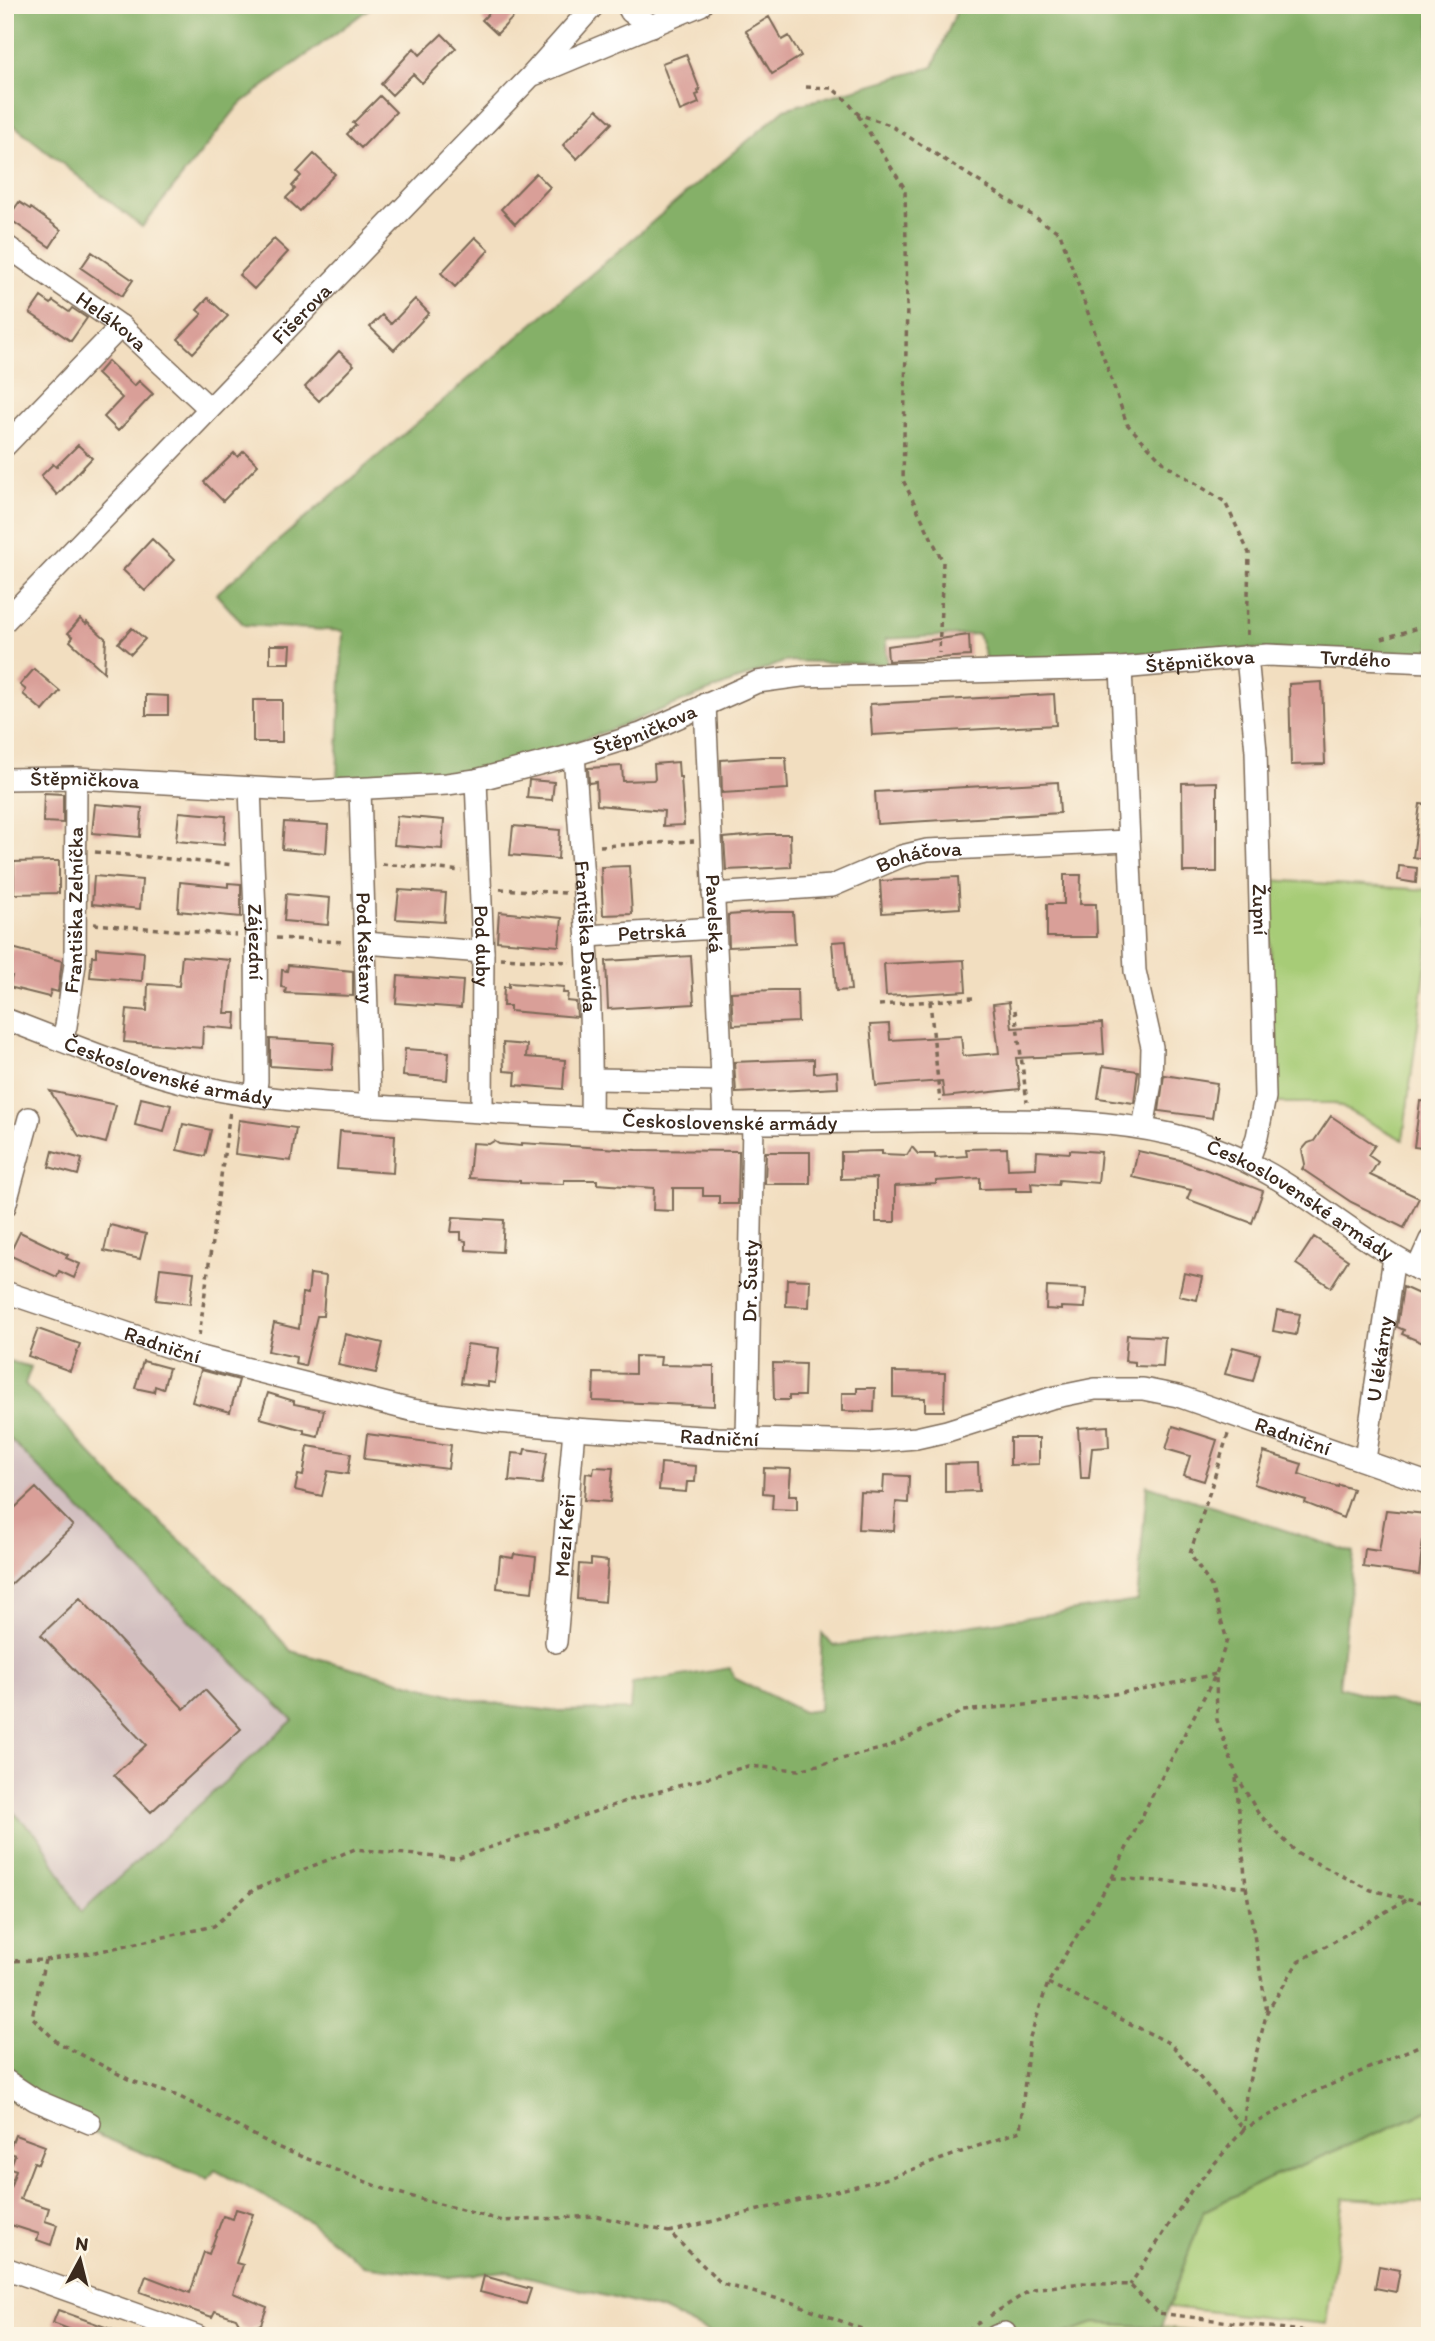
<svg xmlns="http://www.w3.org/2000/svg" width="1435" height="2341" font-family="Itim,sans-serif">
	<rect width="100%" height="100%" fill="#fcf5e5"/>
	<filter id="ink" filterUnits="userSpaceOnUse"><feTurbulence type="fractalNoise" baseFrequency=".0143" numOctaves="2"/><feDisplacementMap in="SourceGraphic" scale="14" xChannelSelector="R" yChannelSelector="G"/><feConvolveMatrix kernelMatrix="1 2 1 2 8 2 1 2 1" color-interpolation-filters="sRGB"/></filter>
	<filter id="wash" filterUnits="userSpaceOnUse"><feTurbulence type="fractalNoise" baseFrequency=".00686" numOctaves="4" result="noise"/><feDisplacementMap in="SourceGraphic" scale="28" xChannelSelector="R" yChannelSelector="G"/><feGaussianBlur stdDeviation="1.57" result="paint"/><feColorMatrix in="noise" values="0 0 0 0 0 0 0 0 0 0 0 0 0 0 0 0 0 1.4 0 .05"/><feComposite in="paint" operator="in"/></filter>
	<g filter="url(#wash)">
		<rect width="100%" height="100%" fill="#f2dec0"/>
		<!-- industrial -->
		<path fill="#d2bfc0" d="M5,1434L194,1625L294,1720L80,1912L41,1839L5,1804Z"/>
		<!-- green -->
		<path fill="#a7cc77" stroke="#717b4a" stroke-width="2" d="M1269,880L1430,890V933L1403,1140L1334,1103H1274Z
			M1430,2109V2203L1344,2198L1326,2324L1168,2307L1204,2211L1270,2178L1415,2117Z
			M1095,2323L1161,2327L1241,2336H1057Z"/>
		<!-- forest -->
		<path fill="#85b068" stroke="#606d43" stroke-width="2" d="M5,5H374L239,105L142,227L5,118Z
			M959,5H1430V659L1252,649L986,660L978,634L886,639L887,664L786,661L610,730L490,771L337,778L343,631L244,625L216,594L785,109L933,67Z
			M5,1360L31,1367L25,1384L123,1488L242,1597L291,1651L471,1700L552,1711L630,1710L632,1684L730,1668L734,1678L803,1712L819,1710L822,1633L833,1646L1137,1601L1147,1485L1354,1553L1339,1687L1408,1706L1430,1708V2109L1415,2117L1270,2178L1204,2211L1161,2327L1095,2323L1057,2336H716L662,2310L505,2271L449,2277L364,2266L307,2220L215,2170L208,2179L5,2098V1876L8,1870L5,1851V1804L41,1839L81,1912L293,1720L194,1625L5,1434Z"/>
		<g id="blocks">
			<!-- building -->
			<path fill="#d99f98" d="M497,5H525L497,34L482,20Z
				M769,17L782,40L789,36L801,56L772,74L746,31Z
				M442,34L456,48L422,83L413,74L392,95L381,84L414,48L420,55Z
				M686,54L700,90L698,91L699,94L696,95L699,103L680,111L662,63Z
				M380,96L396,112L361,148L347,134L356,125L353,123Z
				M597,109L612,123L577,159L563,145Z
				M314,154L335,174L300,211L286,198L295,189L292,186L301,176L297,172Z
				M536,173L550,187L515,224L501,209Z
				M19,202L30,209L31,208L61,230L50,247L8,218Z
				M475,237L489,250L455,287L441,273Z
				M274,239L288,252L254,289L239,275Z
				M92,252L133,280L122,296L81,268Z
				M41,297L51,304L53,301L69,312L72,308L87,318L71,341L30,313Z
				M208,298L228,316L193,353L178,339L202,314L197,310Z
				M415,299L429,313L394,350L370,327L382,315L391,324Z
				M339,351L354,365L319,401L305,387Z
				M108,361L134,386L139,381L153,394L118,431L104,417L122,398L97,374Z
				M78,445L92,458L57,495L41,476L53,464L56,467Z
				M244,451L258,465L223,501L204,482L234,453L238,457Z
				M152,539L174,560L145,591L123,570Z
				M80,619L86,624L87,622L106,639L104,672L70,641L73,637L68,633Z
				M132,628L145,639L131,654L118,643Z
				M969,635L970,656L888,661L887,646Z
				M270,645H291L290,663H270Z
				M34,669L60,691L43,711L23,694L26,690L20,685Z
				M1322,682L1325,764L1291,765L1289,684Z
				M1054,694L1056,725L872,735L870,704Z
				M146,695L168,696V715H146Z
				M253,700H282V742H253Z
				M763,757H786L788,789L722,793L721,760Z
				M678,762L679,777H681L684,825L663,826L664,811L597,805L596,782L589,783L588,768L622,766L623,781L653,780L655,779L654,764Z
				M529,780L554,782L552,800L527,798Z
				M1058,782L1060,813L877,824L875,792Z
				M1217,782V872H1183L1182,783Z
				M44,793L63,794V823L43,822Z
				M95,804L142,808L140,837L92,833Z
				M1420,804L1430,805V860L1413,857Z
				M179,812L226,816L224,845L176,841Z
				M397,816L444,820L442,849L394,845Z
				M284,822L328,825L326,853L282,849Z
				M513,826L560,830L558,859L510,855Z
				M767,834H790L791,867L726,870L724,838Z
				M51,861H59V893L14,894V862Z
				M629,866L632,914L603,915L601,867Z
				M1399,866L1417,868L1416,883L1398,880Z
				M1064,875H1081L1080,904H1096L1097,937H1047V904H1064Z
				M94,876L142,880L140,909L92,904Z
				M958,877L960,908L882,913L880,881Z
				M180,882L228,887V883L241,884V917L178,911Z
				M399,890L446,893L444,922L396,919Z
				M286,894L330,898L328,925L284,921Z
				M499,912L562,918L559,946L497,941Z
				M770,912H793L795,944L729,947L728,915Z
				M846,941L851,990L836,991L832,942Z
				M12,948L62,961L58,992L51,990L49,997L9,987L12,976L5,975Z
				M96,948L144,952L142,981L90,977L92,956H96Z
				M182,956L230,960L225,1013H236L235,1029L203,1026L202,1048L124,1042L127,1009L147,1011L148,984L179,986Z
				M691,956L694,1004L608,1009L606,961Z
				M964,960L966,991L886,996L884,964Z
				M288,965L353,971V996L285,993L286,988L281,987L282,970L287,971Z
				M398,976L463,981L461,1008L396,1003Z
				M509,983L564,987L563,993H568L567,1001L576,1002L577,1017L510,1011V1006H503L504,987H509Z
				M774,990H797L798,1022L733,1025L731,992Z
				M1009,1002L1012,1028L1102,1023L1104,1054L1016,1058L1020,1089L944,1097L942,1081L876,1086L870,1025L889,1024L890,1040L961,1036L963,1056L999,1053L993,1004Z
				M270,1039L334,1043L332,1070L270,1066Z
				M503,1043L527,1045L526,1057L565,1060L563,1089L515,1085L516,1072L504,1071Z
				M405,1049L449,1052L447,1080L403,1076Z
				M814,1059V1073L837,1071L838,1088L736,1093L734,1062Z
				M1103,1066L1138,1071L1134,1103L1098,1098Z
				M1164,1075L1217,1083L1212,1118L1159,1111Z
				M50,1091L116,1105L106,1143L79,1136Z
				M141,1098L171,1105L164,1132L135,1125Z
				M1420,1101L1430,1102V1149L1414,1147Z
				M1331,1116L1375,1145L1368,1155L1378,1162L1370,1175L1419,1198L1404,1228L1351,1202L1302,1169L1305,1164L1302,1150L1308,1143L1314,1141Z
				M239,1120L296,1128L291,1161L235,1154Z
				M183,1124L211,1130L205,1156L177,1150Z
				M340,1131L395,1135L393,1173L337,1169Z
				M494,1141L499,1144L521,1146V1143L637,1150L739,1151L738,1204H719V1196H703V1188H673V1211L653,1210L654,1188L597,1184V1180H564V1184L520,1183V1181L469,1178L472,1143L489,1144Z
				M912,1147L918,1154H935V1158L967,1156L966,1149L1007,1148L1008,1169L1036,1168L1037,1151L1070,1153V1150L1101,1152L1098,1183L1059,1180L1058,1185L1031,1183L1032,1191H1016V1188L980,1189V1178L936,1181V1184L895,1186V1222H876V1178L841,1179V1152L882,1151V1154L907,1155Z
				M53,1151L82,1159L78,1175L49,1167Z
				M1138,1151L1180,1160L1263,1191L1252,1223L1187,1199L1191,1190L1132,1177Z
				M766,1152H810V1184H765Z
				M453,1217L504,1220L502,1252L466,1250V1241L461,1240V1232H451Z
				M110,1225L146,1234L140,1259L104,1251Z
				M20,1232L68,1255L66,1258L80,1264L74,1278L59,1271L57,1277L9,1255Z
				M1314,1237L1348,1260L1331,1287L1296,1264Z
				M160,1268L194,1272L190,1304L156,1300Z
				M1184,1273L1202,1277L1197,1300L1179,1296Z
				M310,1274L326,1276L323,1316H317L305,1366L295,1364L296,1357L268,1351L274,1323L299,1329L302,1293L308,1294Z
				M787,1279L810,1280L809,1307L786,1306Z
				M1047,1287L1086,1289L1085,1308L1061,1307V1310L1046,1309Z
				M1403,1287L1430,1299V1346L1402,1334L1404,1330L1397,1327Z
				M1277,1310L1300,1314L1296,1335L1273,1331Z
				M38,1329L80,1344L70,1371L28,1356Z
				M345,1334L383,1343L376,1373L338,1365Z
				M1127,1335L1165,1337L1163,1367L1135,1366V1362L1125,1361Z
				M467,1344L499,1348L495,1383L488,1382V1386L461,1383Z
				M1233,1347L1260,1354L1253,1381L1225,1374Z
				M635,1356L661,1357L660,1365L714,1366V1406L593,1401L594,1373L635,1374Z
				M143,1361L169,1368L163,1389L155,1386L154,1392L135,1388Z
				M773,1363L805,1364L804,1396H789V1400H774Z
				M201,1370L239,1380L230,1412L192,1402Z
				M893,1372L945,1373L944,1411H925V1398L893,1397Z
				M857,1388H875L874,1412L842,1411V1393H857Z
				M268,1393L294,1401V1404L324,1410L318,1436L304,1433V1430L260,1418Z
				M1108,1426L1109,1447L1092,1448L1089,1478H1081L1078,1428Z
				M1173,1426L1217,1440L1204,1481L1184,1475L1190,1456L1166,1449Z
				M367,1434L451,1445L448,1469L364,1459Z
				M1010,1438H1039V1464L1010,1465Z
				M308,1446L351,1453L348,1474L328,1471L322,1496L295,1490L298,1475L303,1476Z
				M525,1449L547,1452L542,1484L509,1481L512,1453L524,1454Z
				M1264,1452L1302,1464L1299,1474L1338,1487L1339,1485L1353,1489L1343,1518L1305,1503L1306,1500L1254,1484Z
				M661,1463L696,1466L695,1482H687L686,1492L659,1490Z
				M978,1463L979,1491L945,1492V1464Z
				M594,1467L613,1468L610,1502L584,1500L586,1473L593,1474Z
				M764,1468L791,1469L789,1495H797V1510L772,1509L773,1494L763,1493Z
				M884,1475L909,1476L908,1503L896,1502L894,1531L858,1529L860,1492L883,1493Z
				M36,1488L73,1526L5,1590V1517Z
				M1386,1510L1426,1514L1419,1575L1363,1567L1365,1549L1379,1551Z
				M514,1554L536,1557L532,1592L497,1588L500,1556L513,1558Z
				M591,1559L608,1561L605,1602L577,1599L579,1564L591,1565Z
				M80,1598L184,1709L205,1690L241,1729L151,1812L114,1775L146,1745L41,1635Z
				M15,2135L45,2146L38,2164L34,2162L20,2199L49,2208L45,2221L57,2225L51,2245L37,2240L39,2234L5,2223V2194H8L16,2170L10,2168L15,2155L8,2152Z
				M236,2209L253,2214L236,2263L243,2265L233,2293L267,2307L261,2324L249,2330L241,2327L236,2318L215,2311L212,2317L140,2292L146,2276L190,2293L204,2252L209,2254L223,2216L233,2219Z
				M1379,2266L1400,2270L1396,2292L1375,2288Z
				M484,2276L531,2289L526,2304L480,2292Z
				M58,2310L125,2334L124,2336H72L74,2331L53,2323Z"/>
		</g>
	</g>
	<g filter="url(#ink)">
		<use href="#blocks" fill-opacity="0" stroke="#7b6957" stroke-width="2"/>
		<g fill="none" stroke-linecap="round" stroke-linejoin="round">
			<defs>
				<g id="minor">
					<path d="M627,5L631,12L652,26"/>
					<path d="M536,74L701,5"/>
					<path id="s1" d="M5,245L121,326L209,408"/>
					<path d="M5,446L121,326"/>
					<path id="s2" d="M5,621L531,76L594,5"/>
					<path id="s3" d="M1247,656L1256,751L1265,1097L1257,1137L1248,1162"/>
					<path d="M1121,668L1135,971L1152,1047L1151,1083L1143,1128"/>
					<path id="s4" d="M705,704L724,1123"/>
					<path id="s5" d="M574,755C583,876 593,997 591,1118"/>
					<path id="s6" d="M5,779L76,778L310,791L447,784L476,780L574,755L641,734L757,682L801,676L1121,668L1267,655L1430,662"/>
					<path id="s7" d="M476,780L483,952L482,1112"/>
					<path id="s8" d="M250,788L256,937L257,1081L255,1096"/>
					<path id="s9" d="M360,790L370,1106"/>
					<path id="s10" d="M713,894L832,886L902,856L927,850L1128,841"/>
					<path id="s11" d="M587,936L715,928"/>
					<path d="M365,943L483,952"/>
					<path id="s12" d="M5,1019C67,1042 129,1070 194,1085C271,1103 352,1104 430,1109C543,1116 657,1123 771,1123C840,1123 909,1121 979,1120C1043,1120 1107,1119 1170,1134C1211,1144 1250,1161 1286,1184C1333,1214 1378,1252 1430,1275"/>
					<path id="s13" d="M62,1040L66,1026L75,964L76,778"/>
					<path d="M592,1079L722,1081"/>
					<path d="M5,1206L29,1118"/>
					<path d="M1417,1269L1430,1240"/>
					<path id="s14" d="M5,1292L189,1354L411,1410L487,1421L574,1429L717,1438L868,1442L916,1438L947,1431L1051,1398L1095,1389H1143L1178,1396L1430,1484"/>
					<path id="s15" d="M747,1439L753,1123"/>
					<path id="s16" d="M1365,1460L1394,1257"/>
					<path id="s17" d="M556,1642L574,1429"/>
					<path d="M5,2080L35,2100L90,2123"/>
					<path d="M5,2268L197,2336"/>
					<path d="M996,2336L1005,2333"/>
				</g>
			</defs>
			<!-- minor casing -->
			<use href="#minor" stroke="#7b6957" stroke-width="24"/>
			<!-- path -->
			<path stroke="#7b6957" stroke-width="3.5" stroke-dasharray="5 5" stroke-linecap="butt" d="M806,87L832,88L845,99L858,114L890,125L1060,233L1127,424L1165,464L1225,502L1249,553L1247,637
				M858,115L905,189L907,305L903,480L943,562L939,653
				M1382,639L1430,624
				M600,846L694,841
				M95,852L234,865
				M382,864L462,871
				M500,889L565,893
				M94,924L237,935
				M276,938L345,942
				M500,958L570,962
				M930,1001L940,1102
				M879,1005L973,998
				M1015,1010L1027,1102
				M199,1336L230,1111
				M1112,1878L1152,1796L1216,1674L1227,1640L1211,1586L1190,1554L1228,1434
				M1246,1887L1267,2012
				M1406,1900L1298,1962L1267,2012L1246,2093L1244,2129L1303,2097L1430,2041
				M45,1960L32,2017L57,2042L132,2081L178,2096L277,2147L387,2190L503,2221L596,2216L669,2232L722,2284L794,2303L880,2336
				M5,1961L45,1960L96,1952L214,1926L253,1890L355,1849L456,1859L626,1801L748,1766L799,1770L888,1747L963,1711L1066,1701L1147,1689L1216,1674L1217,1720L1236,1774L1258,1813L1298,1854L1371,1890L1430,1904
				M1048,1983L1171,2044L1244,2129L1191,2191L1130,2285
				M669,2232L889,2178L1020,2131L1029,2040L1048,1983L1112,1878L1246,1887L1236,1778
				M990,2316L1032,2289L1083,2283L1130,2285L1158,2313L1341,2336
				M939,2336L962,2334L980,2322"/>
			<!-- minor -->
			<use href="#minor" stroke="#fff" stroke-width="21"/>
		</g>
	</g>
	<g text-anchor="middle" stroke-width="7" stroke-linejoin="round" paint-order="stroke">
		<!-- street labels -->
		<g font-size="21" fill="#3b2a1e" stroke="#fcf5e5">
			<text dy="7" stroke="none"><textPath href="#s2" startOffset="427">Fišerova</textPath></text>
			<text dy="7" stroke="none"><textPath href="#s1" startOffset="131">Helákova</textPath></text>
			<text dy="7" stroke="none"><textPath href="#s6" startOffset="1370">Tvrdého</textPath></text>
			<text dy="7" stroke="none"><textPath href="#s6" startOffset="1214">Štěpničkova</textPath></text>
			<text dy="7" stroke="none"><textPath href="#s6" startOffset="648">Štěpničkova</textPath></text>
			<text dy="7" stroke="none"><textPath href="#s6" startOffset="80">Štěpničkova</textPath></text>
			<text dy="7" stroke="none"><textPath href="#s10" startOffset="212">Boháčova</textPath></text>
			<text dy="7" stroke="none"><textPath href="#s13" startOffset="131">Františka Zelníčka</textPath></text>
			<text dy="7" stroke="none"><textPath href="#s3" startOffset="254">Župní</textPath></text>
			<text dy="7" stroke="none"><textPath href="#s4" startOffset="210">Pavelská</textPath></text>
			<text dy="7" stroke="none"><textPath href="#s11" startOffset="65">Petrská</textPath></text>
			<text dy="7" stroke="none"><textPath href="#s5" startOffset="182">Františka Davida</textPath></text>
			<text dy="7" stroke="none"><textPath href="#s8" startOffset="154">Zájezdní</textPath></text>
			<text dy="7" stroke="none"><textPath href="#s7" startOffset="166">Pod duby</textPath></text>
			<text dy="7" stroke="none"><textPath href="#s9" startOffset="158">Pod Kaštany</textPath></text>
			<text dy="7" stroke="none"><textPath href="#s12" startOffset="172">Československé armády</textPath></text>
			<text dy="7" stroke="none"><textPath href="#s12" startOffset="738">Československé armády</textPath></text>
			<text dy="7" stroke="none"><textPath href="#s12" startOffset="1326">Československé armády</textPath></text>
			<text dy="7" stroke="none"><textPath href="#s15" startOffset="158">Dr. Šusty</textPath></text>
			<text dy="7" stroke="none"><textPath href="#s14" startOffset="166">Radniční</textPath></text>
			<text dy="7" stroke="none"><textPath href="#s16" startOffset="102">U lékárny</textPath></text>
			<text dy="7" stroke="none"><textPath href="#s14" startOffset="1321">Radniční</textPath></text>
			<text dy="7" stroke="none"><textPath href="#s14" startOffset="733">Radniční</textPath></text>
			<text dy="7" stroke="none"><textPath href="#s17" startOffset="107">Mezi Keři</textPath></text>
		</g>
	</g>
	<!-- margin -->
	<rect width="1435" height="2341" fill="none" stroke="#fcf5e5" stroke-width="28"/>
	<!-- north arrow -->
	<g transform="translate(80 2260) rotate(7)" stroke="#fcf5e5" stroke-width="5" paint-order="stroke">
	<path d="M0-5L12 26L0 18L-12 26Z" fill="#3b2a1e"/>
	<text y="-10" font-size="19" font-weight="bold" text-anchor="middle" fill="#3b2a1e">N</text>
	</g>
</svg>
